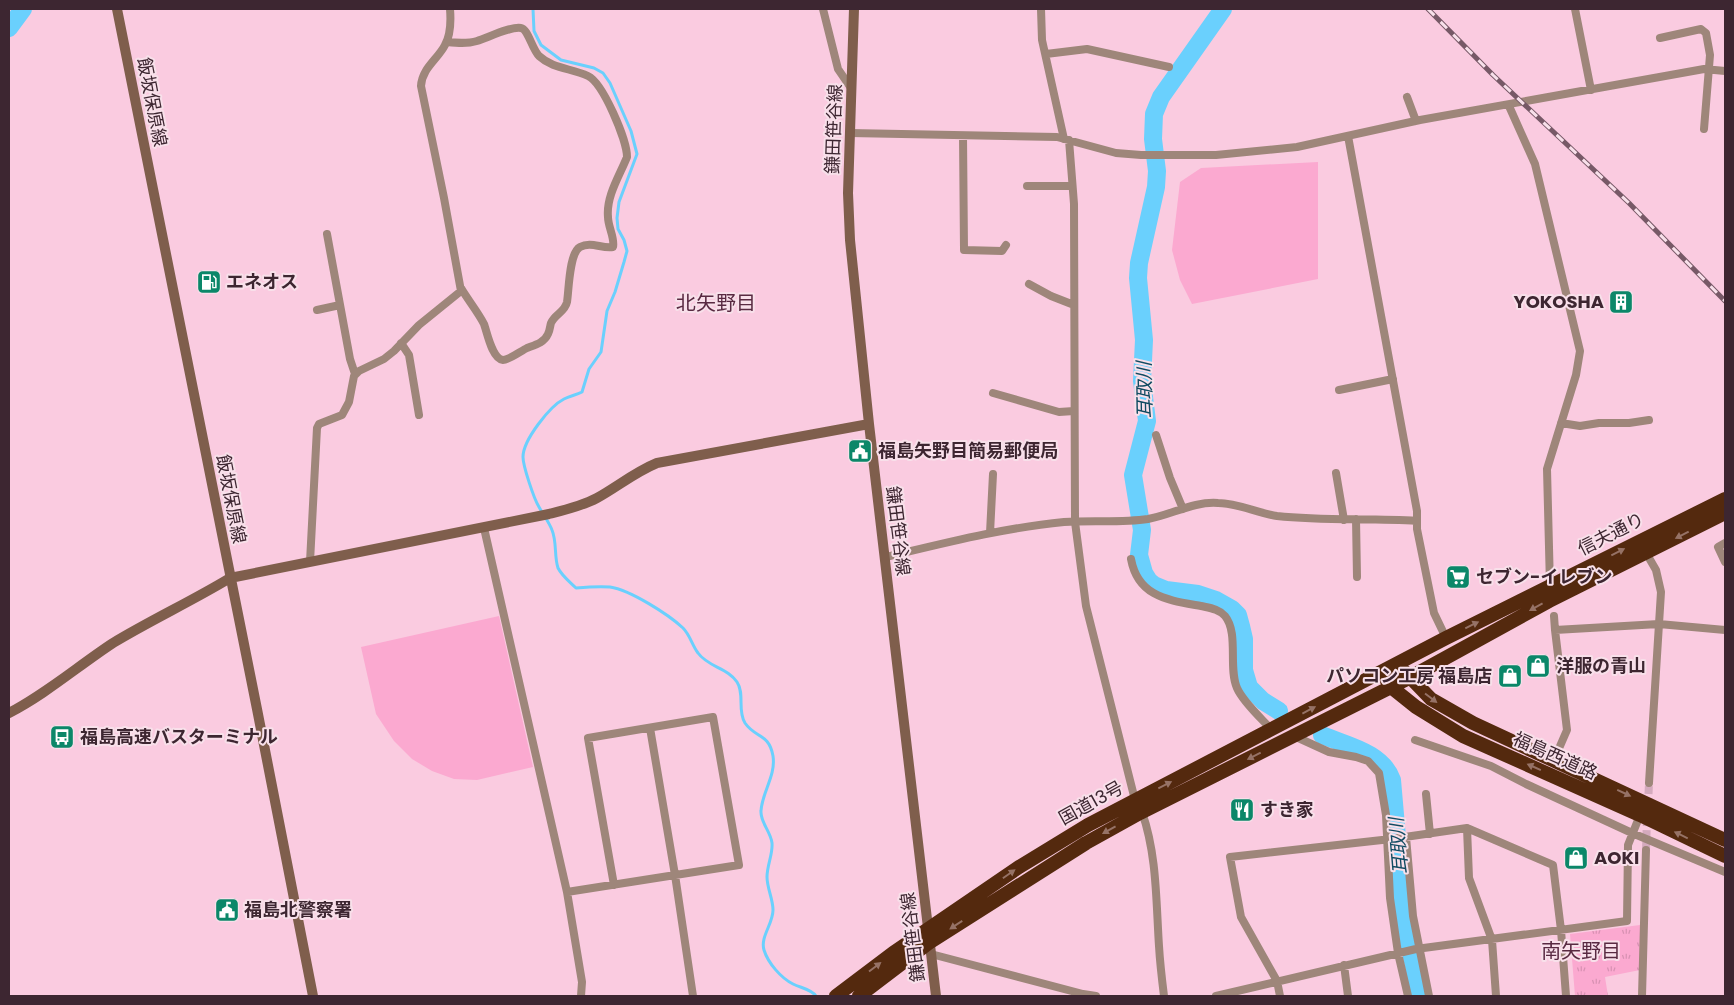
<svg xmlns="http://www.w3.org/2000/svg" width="1734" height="1005" font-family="Poppins,'Noto Sans JP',sans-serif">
	<defs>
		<pattern id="park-tufts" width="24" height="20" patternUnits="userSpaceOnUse" patternTransform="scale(1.25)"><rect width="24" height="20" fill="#fba9d0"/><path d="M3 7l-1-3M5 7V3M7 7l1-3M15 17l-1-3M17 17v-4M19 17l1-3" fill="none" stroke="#d891b3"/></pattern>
	</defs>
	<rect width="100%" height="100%" fill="#facbe0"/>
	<!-- green -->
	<path fill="#fba9d0" d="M1318,162V279L1192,304L1180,280L1172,250L1180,182L1201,168Z
		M499,616L533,767L477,780L454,779L432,771L412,759L394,741L376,714L361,647Z"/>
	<!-- park -->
	<path fill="url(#park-tufts)" d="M1640,925V970L1605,977L1608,996H1575L1570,934Z"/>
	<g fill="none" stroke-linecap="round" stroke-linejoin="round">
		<!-- stream -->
		<path stroke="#6ad0fd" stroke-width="3" d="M533,9L534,31L541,45L561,60L594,68L603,73L610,83L631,131L637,154L619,202L617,218L618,229L624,240L627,251L624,262L615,292L607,311L601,352L589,369L582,392C576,395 570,396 564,399C550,406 523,440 523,457C523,466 534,499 539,507C544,516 549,522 552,530C557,542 554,556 558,568C562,576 570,582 576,588C587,587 599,586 610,587C630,590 668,614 683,628C690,635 692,645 698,653C708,667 728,668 737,682C745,694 737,710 745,723C755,738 769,733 773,756C776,776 762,792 761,811C760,822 771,832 772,843C773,854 767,865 767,877C767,888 773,899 773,910C773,924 760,937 764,950C768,963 781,978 793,984C801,988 811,989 816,996"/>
		<!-- river -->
		<path stroke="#6ad0fd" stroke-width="18" d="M1223,9L1161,97L1154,114L1153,139L1157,171L1156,187L1139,263L1138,278L1144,340L1142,381L1147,421L1133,475L1142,530L1139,555L1144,573L1149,581L1154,585L1166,590L1198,594L1216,600L1232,609L1238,615L1241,626L1244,639V670L1249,687L1263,701L1279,711
			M9,28L23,9
			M1322,735C1348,746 1382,752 1392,780L1404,918L1420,996"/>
		<!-- street-tunnel -->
		<path stroke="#d4aabd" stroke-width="8" stroke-dasharray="8 4" stroke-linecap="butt" d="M1648,806L1649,783
			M1646,850L1647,817"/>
		<!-- street -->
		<path stroke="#9e867a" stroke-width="8" d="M823,9L838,69L851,88
			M1041,9L1042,40L1064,139
			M1575,9L1591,90
			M1660,38L1701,29L1706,33L1710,55L1704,129
			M447,42C457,43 467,44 477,41C487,38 511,26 521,28C528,29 532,49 539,56C553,69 571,68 588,76C603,83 627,140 627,157C620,175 606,196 608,217C608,227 615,238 613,247C602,249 591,241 580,247C569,253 569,290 567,302C565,312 555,314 551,323C550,326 550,330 548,334C544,343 535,345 527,348C521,351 509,360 503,360C492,359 487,332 484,324C478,312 468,300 461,288
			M1046,54L1087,49L1169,67
			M1407,97L1416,121
			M1509,106L1535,164L1580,351L1576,375L1547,469L1550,586
			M850,133L1057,137L1116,153L1141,155H1216L1297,147L1420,120L1704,69L1725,71
			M963,136L964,250L1002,251L1006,245
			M1348,136L1417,511V529L1434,613L1446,638
			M1069,140L1074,204L1075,522L1086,606L1135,800
			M1027,186H1072
			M327,234L350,359L355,374
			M1029,284L1051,296L1074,305
			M317,310L340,305
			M401,343L409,355L419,415
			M1339,390L1393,379
			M993,393L1059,412L1074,411
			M1561,423L1580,426L1599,423H1629L1649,420
			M1156,435L1170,478L1183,509
			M1336,473L1344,520
			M1356,519L1357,577
			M484,528L567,892L582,982L581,996
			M990,533L993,474
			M1725,543L1718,547L1725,562
			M1645,551L1656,570L1661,592L1649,783
			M886,557C945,543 1003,528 1064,522C1092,520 1121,523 1148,519C1171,515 1194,501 1218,503C1238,503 1257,513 1277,516C1324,521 1370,518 1417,521
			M1131,559C1138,597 1168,600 1201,606C1210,608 1219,609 1225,616C1239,633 1228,668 1237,688C1243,702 1261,718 1271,729
			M310,562L317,428L319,424L342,415L349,402L354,376L359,371L384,359L394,351L419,325L461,291L444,198L421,86C422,68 438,59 445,45C451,34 451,21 450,9
			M1554,616L1555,630
			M650,728L675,875L693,996
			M1294,736L1329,752L1356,757L1368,761L1379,773L1386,815L1390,898L1398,953L1408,996
			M1415,740L1491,766L1526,784L1632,833L1725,872
			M1554,760L1567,730L1555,630L1659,624L1725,630
			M1426,794L1430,834
			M1142,812C1157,855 1156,901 1159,946C1160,963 1162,980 1164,996
			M1467,828L1469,878L1492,940L1496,996
			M1406,837L1413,916L1429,996
			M567,892L739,865L713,717L588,738L614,885
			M931,954L1083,994
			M1344,965L1348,996
			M1083,996V994L1096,996
			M1216,996L1416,949L1627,921L1628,845L1640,815
			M1280,996L1277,981L1241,917L1230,857L1391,839L1467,828L1553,865L1561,930L1566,996
			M1642,996L1646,850"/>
		<!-- secondary -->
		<path stroke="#7f5e4c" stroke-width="10" d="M117,9L257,709L313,996
			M854,9L848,193L850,240L869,424L936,996
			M9,713C46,694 78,666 113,643C151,620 192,601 230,578L549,514C565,510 582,506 597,498C617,487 635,472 657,463L869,424"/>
		<!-- highway -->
		<path stroke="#54290e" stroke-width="14" d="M1404,671L1431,699L1473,723L1725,840
			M1387,681L1391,687L1416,707L1463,736L1640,815L1725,856
			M836,996L893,953L1019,867L1088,825L1446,638L1725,499
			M859,996L930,942L1086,843L1140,813L1409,678L1549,601L1725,513"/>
		<defs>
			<path id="rail" d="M1428,9L1493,75L1629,203L1725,301"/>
		</defs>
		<!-- rail casing -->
		<use href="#rail" stroke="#775967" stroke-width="5"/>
		<!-- rail -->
		<use href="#rail" stroke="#f8e0ea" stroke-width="3" stroke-dasharray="9" stroke-linecap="butt"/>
	</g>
	<!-- one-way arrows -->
	<defs><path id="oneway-solid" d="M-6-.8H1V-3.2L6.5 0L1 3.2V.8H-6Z" transform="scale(1.25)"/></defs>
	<g fill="#967266">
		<use href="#oneway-solid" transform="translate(1682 535) rotate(153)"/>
		<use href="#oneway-solid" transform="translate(1618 552) rotate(-27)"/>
		<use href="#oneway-solid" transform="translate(1536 607) rotate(151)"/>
		<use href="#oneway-solid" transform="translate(1472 625) rotate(-26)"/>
		<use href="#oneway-solid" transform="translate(1431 698) rotate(37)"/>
		<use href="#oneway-solid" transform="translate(1309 710) rotate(-28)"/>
		<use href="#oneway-solid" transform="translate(1254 756) rotate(153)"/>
		<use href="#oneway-solid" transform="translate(1534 767) rotate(-156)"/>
		<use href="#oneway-solid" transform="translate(1165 785) rotate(-27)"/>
		<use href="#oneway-solid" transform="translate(1624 793) rotate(25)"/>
		<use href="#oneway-solid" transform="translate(1109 830) rotate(151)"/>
		<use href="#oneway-solid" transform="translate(1681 835) rotate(-154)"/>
		<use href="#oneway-solid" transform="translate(1009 874) rotate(-35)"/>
		<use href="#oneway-solid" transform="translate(956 925) rotate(147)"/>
		<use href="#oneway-solid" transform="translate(875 967) rotate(-37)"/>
	</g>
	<!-- icons -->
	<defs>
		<symbol id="fuel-square" viewBox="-11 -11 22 22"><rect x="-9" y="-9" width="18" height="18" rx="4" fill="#0b8769" stroke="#f8e0ea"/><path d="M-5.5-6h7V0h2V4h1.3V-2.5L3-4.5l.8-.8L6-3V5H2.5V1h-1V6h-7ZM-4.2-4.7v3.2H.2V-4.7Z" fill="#fff"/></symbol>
		<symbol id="building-square" viewBox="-11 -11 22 22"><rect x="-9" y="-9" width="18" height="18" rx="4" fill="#0b8769" stroke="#f8e0ea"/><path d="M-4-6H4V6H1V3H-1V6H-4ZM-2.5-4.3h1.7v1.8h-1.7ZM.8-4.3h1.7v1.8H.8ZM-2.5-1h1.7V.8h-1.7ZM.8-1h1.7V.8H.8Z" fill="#fff"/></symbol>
		<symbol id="civic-square" viewBox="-11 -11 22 22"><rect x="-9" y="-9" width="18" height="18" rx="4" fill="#0b8769" stroke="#f8e0ea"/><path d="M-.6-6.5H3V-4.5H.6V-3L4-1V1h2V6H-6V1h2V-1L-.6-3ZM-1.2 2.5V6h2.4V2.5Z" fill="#fff"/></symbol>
		<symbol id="supermarket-square" viewBox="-11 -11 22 22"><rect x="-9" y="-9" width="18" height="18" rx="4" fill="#0b8769" stroke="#f8e0ea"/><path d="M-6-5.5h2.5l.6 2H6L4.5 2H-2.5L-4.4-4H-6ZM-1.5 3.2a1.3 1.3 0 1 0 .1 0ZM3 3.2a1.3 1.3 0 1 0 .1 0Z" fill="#fff"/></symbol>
		<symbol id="shop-square" viewBox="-11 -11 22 22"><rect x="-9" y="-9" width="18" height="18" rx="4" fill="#0b8769" stroke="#f8e0ea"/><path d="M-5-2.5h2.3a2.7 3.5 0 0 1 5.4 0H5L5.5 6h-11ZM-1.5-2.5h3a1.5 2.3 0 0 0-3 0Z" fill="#fff"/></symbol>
		<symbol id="bus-square" viewBox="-11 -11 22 22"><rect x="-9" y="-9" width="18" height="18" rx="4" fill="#0b8769" stroke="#f8e0ea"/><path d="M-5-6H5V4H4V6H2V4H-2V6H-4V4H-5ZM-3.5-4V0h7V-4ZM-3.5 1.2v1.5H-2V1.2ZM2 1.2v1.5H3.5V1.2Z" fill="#fff"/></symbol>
		<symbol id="restaurant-square" viewBox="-11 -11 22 22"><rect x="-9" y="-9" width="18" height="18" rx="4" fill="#0b8769" stroke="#f8e0ea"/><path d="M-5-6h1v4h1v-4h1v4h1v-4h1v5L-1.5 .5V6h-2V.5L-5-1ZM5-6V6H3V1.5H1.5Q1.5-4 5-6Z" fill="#fff"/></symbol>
	</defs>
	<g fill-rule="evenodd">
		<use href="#fuel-square" x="195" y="268" width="28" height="28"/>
		<use href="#building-square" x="1607" y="288" width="28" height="28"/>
		<use href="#civic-square" x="846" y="437" width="28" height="28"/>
		<use href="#supermarket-square" x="1444" y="563" width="28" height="28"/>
		<use href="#shop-square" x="1524" y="652" width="28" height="28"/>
		<use href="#shop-square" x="1496" y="662" width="28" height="28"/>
		<use href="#bus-square" x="48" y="723" width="28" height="28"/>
		<use href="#restaurant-square" x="1228" y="796" width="28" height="28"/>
		<use href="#shop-square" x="1562" y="844" width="28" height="28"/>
		<use href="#civic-square" x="213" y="896" width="28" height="28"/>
	</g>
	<g text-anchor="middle" stroke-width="4" stroke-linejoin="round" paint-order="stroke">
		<!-- street labels -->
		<g font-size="18" fill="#3d2631" stroke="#f8e0ea">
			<text transform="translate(152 102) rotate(79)" y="6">飯坂保原線</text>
			<text transform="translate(834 129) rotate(-88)" y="6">鎌田笹谷線</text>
			<text transform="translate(231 499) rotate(79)" y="6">飯坂保原線</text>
			<text transform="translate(898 531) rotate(83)" y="6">鎌田笹谷線</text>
			<text transform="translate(1611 534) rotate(-27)" y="6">信夫通り</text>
			<text transform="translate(1555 756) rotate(24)" y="6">福島西道路</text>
			<text transform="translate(1091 803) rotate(-29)" y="6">国道13号</text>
			<text transform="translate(913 937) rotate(-97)" y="6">鎌田笹谷線</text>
		</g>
		<!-- poi labels -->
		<g font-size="18" font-weight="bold" fill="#3d2631" stroke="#f8e0ea" text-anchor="start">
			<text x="226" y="288">エネオス</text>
			<text x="1604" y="308" text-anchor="end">YOKOSHA</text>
			<text x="878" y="457">福島矢野目簡易郵便局</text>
			<text x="1476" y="583">セブン-イレブン</text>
			<text x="1556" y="672">洋服の青山</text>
			<text x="1492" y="682" text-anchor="end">パソコン工房 福島店</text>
			<text x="80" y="743">福島高速バスターミナル</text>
			<text x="1260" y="816">すき家</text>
			<text x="1594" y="864">AOKI</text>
			<text x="244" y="916">福島北警察署</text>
		</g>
		<!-- water labels -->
		<g font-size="19" font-style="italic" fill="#104b62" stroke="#f8e0ea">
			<text transform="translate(1144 390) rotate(-91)" y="7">耳取川</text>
			<text transform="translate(1398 846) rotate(-95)" y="7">耳取川</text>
		</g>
		<!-- quarter labels -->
		<g font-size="20" fill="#592a42" stroke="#f8e0ea">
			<text x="716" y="310">北矢野目</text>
			<text x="1581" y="958">南矢野目</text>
		</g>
	</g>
	<!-- border -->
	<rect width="1734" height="1005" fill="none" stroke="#3d2631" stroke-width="20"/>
</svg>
